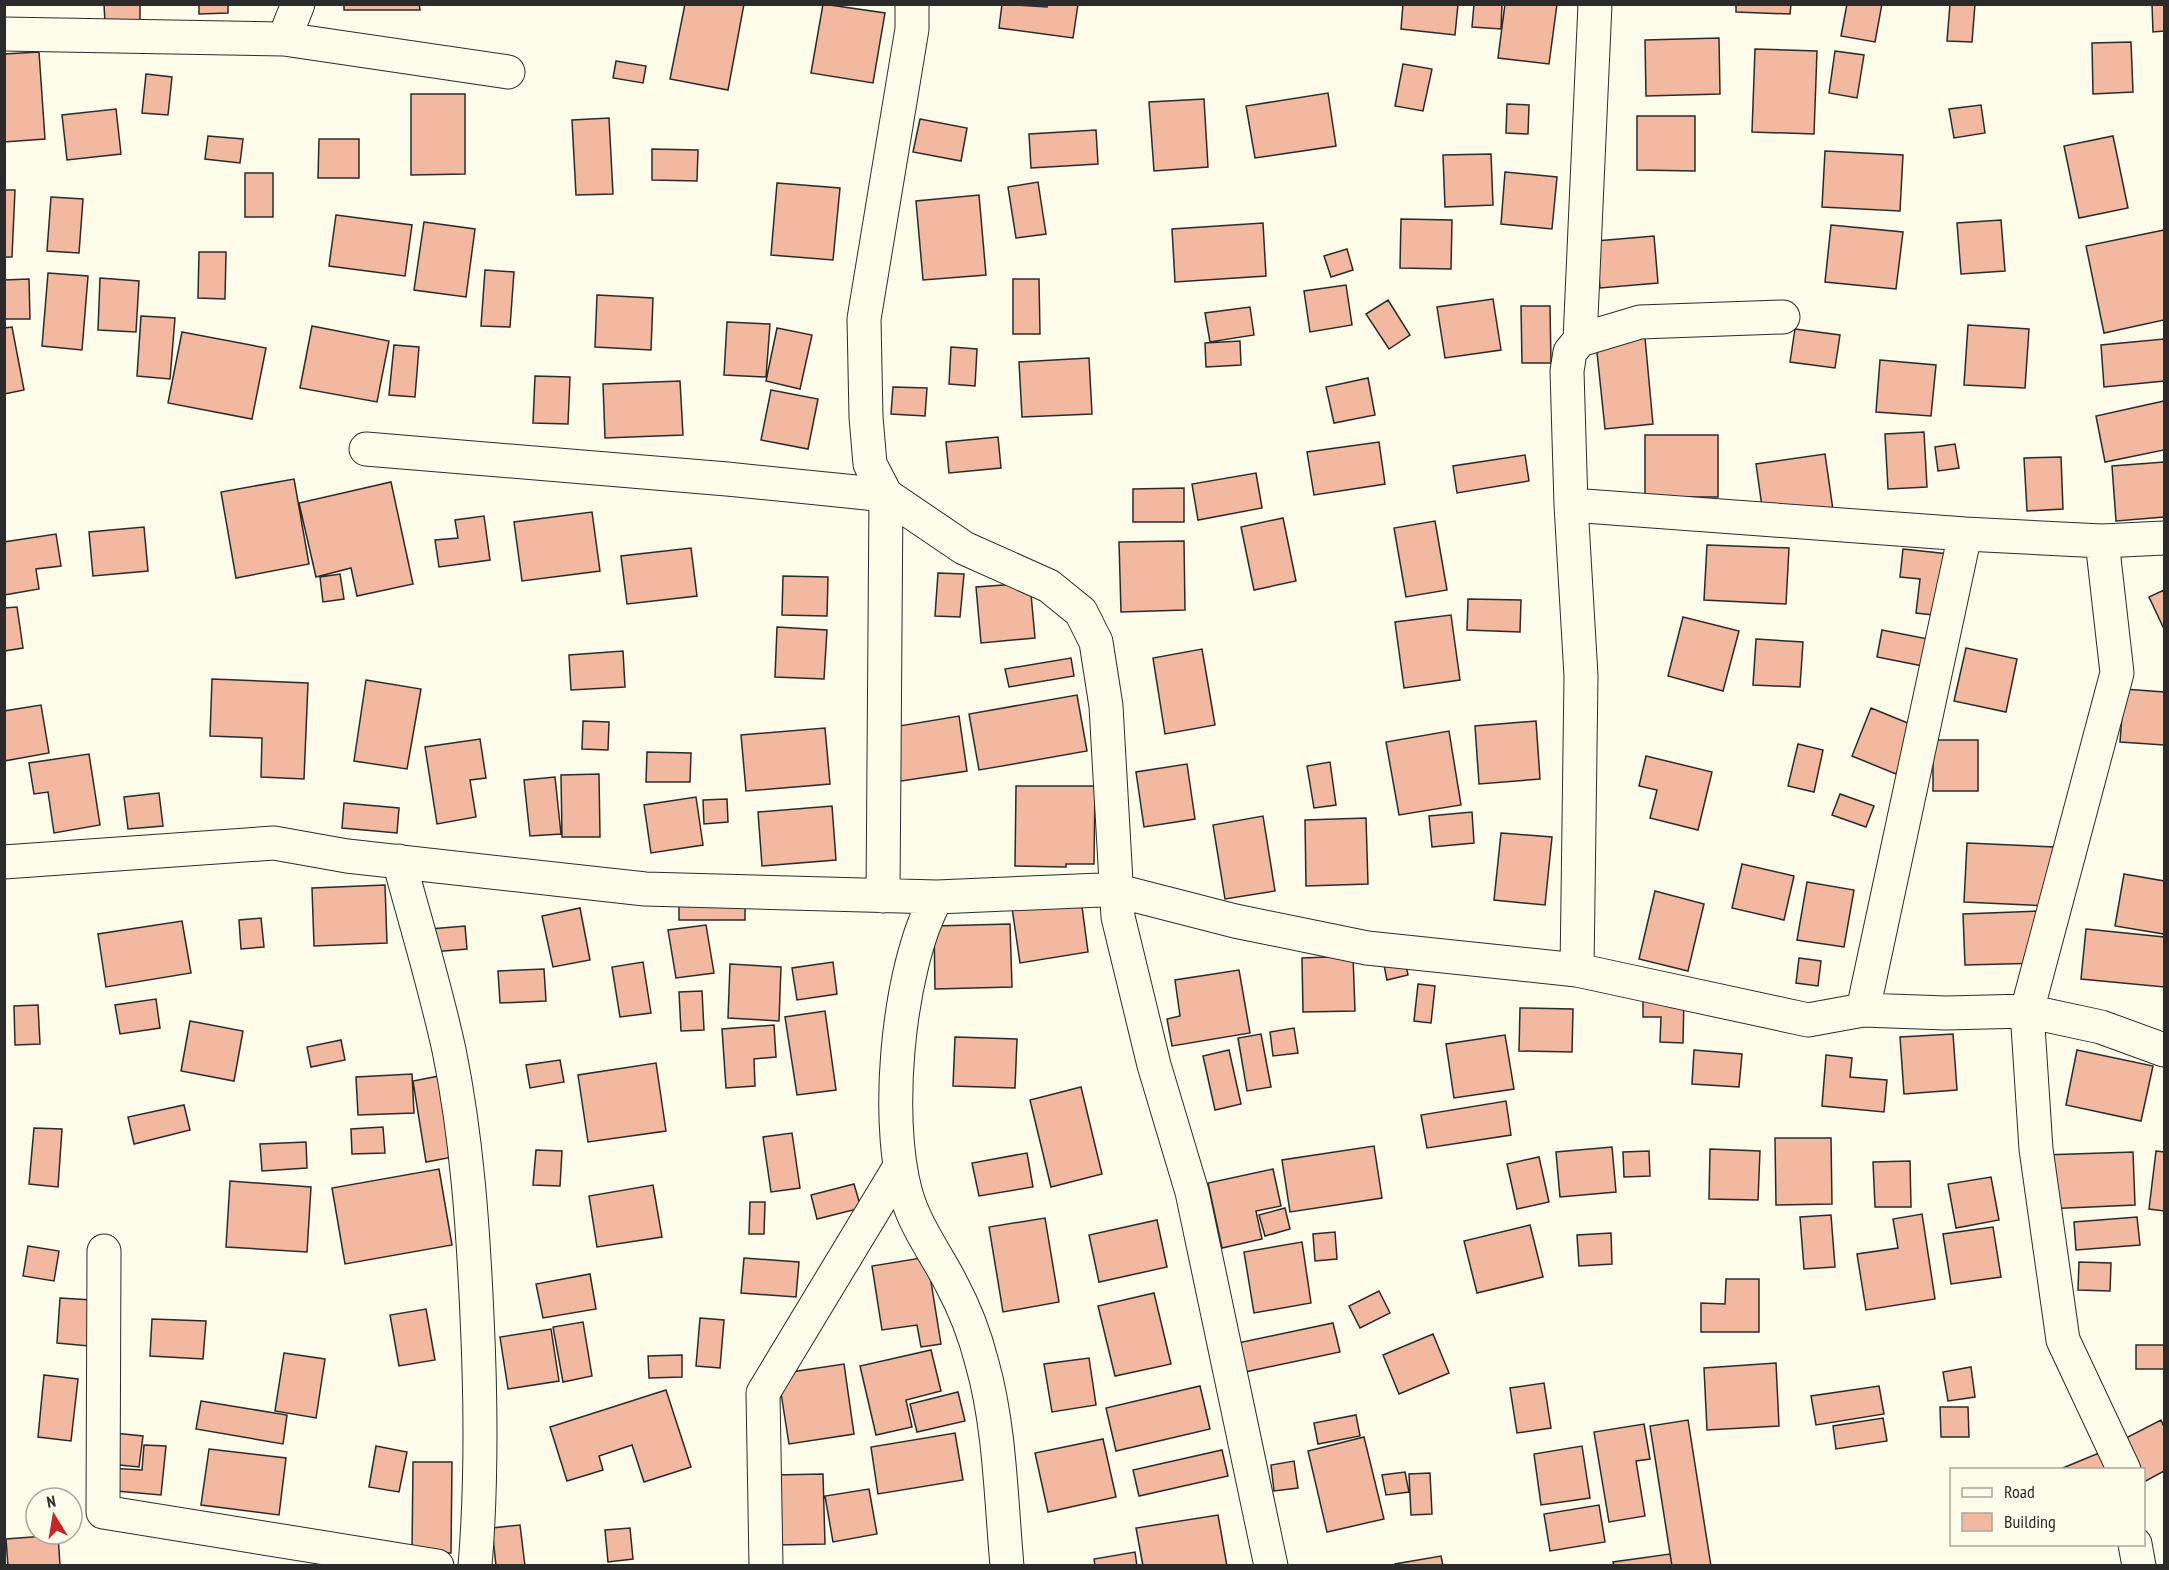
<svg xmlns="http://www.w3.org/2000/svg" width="2169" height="1570" font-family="'PT Sans Narrow',sans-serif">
	<rect width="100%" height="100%" fill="#fdfbea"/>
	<!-- building -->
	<path fill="#f2b8a0" stroke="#2b2b2b" stroke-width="1.5" d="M104,4H140V22L105,23Z
		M199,4H228V13L199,14Z
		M344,4H419L420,10H344Z
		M685,4H744L728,90L670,79Z
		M823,4L885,13L873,83L811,73Z
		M1002,4L1047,7L1048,4H1078L1073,38L999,28Z
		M1403,4H1458L1455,35L1401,29Z
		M1474,4H1502L1501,29L1472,27Z
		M1505,4H1557L1549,64L1498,58Z
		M1736,4H1791L1790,14L1736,12Z
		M1847,4H1882L1875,42L1841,36Z
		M1950,4H1975L1972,42L1947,41Z
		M2152,4H2164V31L2153,32Z
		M1719,38L1720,94L1646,96L1645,40Z
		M2131,42L2133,92L2093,94L2092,43Z
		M1755,49L1817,51L1814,134L1752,132Z
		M1835,51L1864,55L1857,98L1829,93Z
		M39,52L45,139L4,142V54Z
		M616,61L646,66L643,83L613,78Z
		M1403,64L1432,69L1423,111L1395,106Z
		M146,74L172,77L168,115L142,113Z
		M1328,93L1336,146L1255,158L1246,106Z
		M411,94H465V174L411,175Z
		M1204,99L1208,167L1154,171L1149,102Z
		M1507,104L1529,105L1528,134L1506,133Z
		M1981,105L1985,133L1954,138L1949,109Z
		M116,109L121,154L67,160L62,115Z
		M1637,116H1695V171L1637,170Z
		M609,118L613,194L576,195L572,120Z
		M920,119L967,128L961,161L913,152Z
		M1096,130L1098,164L1031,168L1029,134Z
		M208,136L243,139L240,163L205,159Z
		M2113,136L2128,208L2079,218L2064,146Z
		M319,139H359V178H318Z
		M652,149L698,150L697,181L652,180Z
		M1825,151L1903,155L1900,211L1822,207Z
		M1491,154L1493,205L1445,207L1443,155Z
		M1505,172L1557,177L1552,229L1501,224Z
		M245,173H273V217H245Z
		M1038,182L1046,234L1016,238L1008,187Z
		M777,183L840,188L833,260L771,255Z
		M4,190H15L12,257H4Z
		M979,195L986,275L923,280L916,201Z
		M51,197L83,199L79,253L47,251Z
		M336,215L412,225L405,276L329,266Z
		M1401,219L1452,220L1451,269L1400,268Z
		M2001,220L2005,271L1961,274L1957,223Z
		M424,222L475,229L466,297L414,290Z
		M1263,223L1266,276L1175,282L1172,229Z
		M1831,225L1903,232L1896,289L1825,282Z
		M2164,230V320L2104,333L2086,246Z
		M1654,236L1658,283L1600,288L1596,241Z
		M1347,249L1353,270L1331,277L1324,256Z
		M199,252H226L225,299L198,298Z
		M485,270L514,272L510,327L481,326Z
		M48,273L88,276L82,350L42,346Z
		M100,278L139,281L136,332L98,330Z
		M29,279L30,319H4V280Z
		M1013,279H1039L1040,334H1013Z
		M1346,285L1352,325L1310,332L1304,291Z
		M597,295L653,298L651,350L595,347Z
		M1493,299L1501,350L1445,358L1437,307Z
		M1388,300L1410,335L1389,349L1366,314Z
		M1521,306H1550L1551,363H1522Z
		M1250,307L1254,335L1210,342L1205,313Z
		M141,316L175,318L170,379L137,376Z
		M727,322L770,324L766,377L724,375Z
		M1968,325L2029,329L2025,388L1964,385Z
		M312,326L389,341L377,402L300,388Z
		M12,327L24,390L4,394V328Z
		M777,328L812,335L800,389L766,381Z
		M1795,329L1840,335L1835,368L1790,362Z
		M182,332L266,348L252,419L168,403Z
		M1645,338L1653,424L1605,429L1596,343Z
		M2164,339V381L2104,387L2101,345Z
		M1240,341L1241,365L1206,367L1205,343Z
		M394,345L419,347L415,397L389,395Z
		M951,347L977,349L975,386L949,384Z
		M1089,358L1092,414L1022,417L1019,362Z
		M1880,360L1936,365L1931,416L1876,412Z
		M535,376L570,377L568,424L533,423Z
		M1368,378L1375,415L1334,423L1326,387Z
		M680,381L683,435L605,438L603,384Z
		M893,387L927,388L925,416L891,414Z
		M771,390L818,399L808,449L761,440Z
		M2164,401V450L2105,462L2096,416Z
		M1924,432L1927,487L1888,489L1885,434Z
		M1645,435H1718V497H1645Z
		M998,437L1001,468L949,473L946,442Z
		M1379,442L1385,484L1314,495L1307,452Z
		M1955,444L1959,468L1938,471L1935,447Z
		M1825,454L1833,510L1764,521L1756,464Z
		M1525,455L1529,481L1457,493L1453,466Z
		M2061,457L2063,509L2027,511L2024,458Z
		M2164,462V517L2116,521L2112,466Z
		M1256,473L1262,508L1198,520L1192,484Z
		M294,479L309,564L236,578L221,492Z
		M391,482L413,584L357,596L351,568L316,577L299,503Z
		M1184,488V522H1133V489Z
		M592,512L600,571L522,581L514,522Z
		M484,516L490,560L439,567L435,540L458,538L455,520Z
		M1283,518L1296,581L1254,590L1241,527Z
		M1435,521L1447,590L1406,597L1394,528Z
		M144,527L148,571L93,576L89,532Z
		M56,534L61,566L36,569L39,589L4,595V542Z
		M1184,541L1185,610L1121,612L1119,542Z
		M1707,545L1789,548L1786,604L1704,600Z
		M691,548L697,596L627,604L621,556Z
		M1903,549L1949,554L1942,616L1916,613L1920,579L1900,577Z
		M938,573L964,574L960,617L935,616Z
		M340,574L344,599L323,602L320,577Z
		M783,576L828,577L827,616L782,615Z
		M1030,583L1035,638L981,643L976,587Z
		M2164,590V629L2149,597Z
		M1468,599L1521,600L1520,632L1467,630Z
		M17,607L23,648L4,651V608Z
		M1451,615L1460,680L1404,688L1395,622Z
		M1683,617L1739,631L1723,691L1668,676Z
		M777,627L827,630L824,679L775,677Z
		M1882,630L1928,639L1923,666L1877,657Z
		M1756,639L1803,642L1800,687L1753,685Z
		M1966,648L2017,659L2006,712L1954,701Z
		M1202,649L1215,725L1165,734L1153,658Z
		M623,651L625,687L571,690L569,655Z
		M1071,658L1074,676L1009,687L1005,669Z
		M212,679L308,683L304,779L261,777L262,738L210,736Z
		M366,680L421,689L407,769L354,761Z
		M2124,689L2164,692V745L2120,742Z
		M1077,695L1087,751L979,770L969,714Z
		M41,705L49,753L4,761V711Z
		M1871,708L1915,726L1896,774L1852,756Z
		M959,716L967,771L895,782L887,728Z
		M583,721L609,722L608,750L582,749Z
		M1536,721L1540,779L1479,784L1475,726Z
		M825,728L830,784L746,791L741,735Z
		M1449,731L1461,805L1399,815L1386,742Z
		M480,739L486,778L470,780L476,817L437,824L425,747Z
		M1933,740H1978V791H1933Z
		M1798,744L1823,750L1814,792L1788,786Z
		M647,752L691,753L690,782H646Z
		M89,754L100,825L54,833L48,792L34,794L29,763Z
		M1646,756L1712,772L1698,830L1650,818L1657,790L1639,786Z
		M1330,762L1336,805L1314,808L1307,766Z
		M1187,764L1195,819L1144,827L1136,772Z
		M599,774L600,837H562L561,775Z
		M555,777L561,834L530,836L524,780Z
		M1016,786H1095L1094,864H1066V867L1015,866Z
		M159,793L163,826L128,829L124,797Z
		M1840,794L1874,806L1866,827L1832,815Z
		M696,797L703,845L651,853L644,805Z
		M727,799L728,822L704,824L703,800Z
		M344,803L399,808L397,833L342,828Z
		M832,806L836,860L762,866L758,812Z
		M1472,812L1474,843L1432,847L1429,816Z
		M1263,816L1275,891L1225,899L1213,825Z
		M1366,818L1368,884L1306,886L1305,820Z
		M1501,833L1552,837L1545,905L1494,900Z
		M1967,843L2055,847L2051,906L1964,902Z
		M1742,864L1794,876L1784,920L1732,908Z
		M2124,874L2164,881V934L2115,926Z
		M1807,882L1854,890L1844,947L1797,940Z
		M1079,884L1088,952L1020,963L1010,894Z
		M385,885L387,943L314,946L312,888Z
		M1655,891L1704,904L1688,971L1639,959Z
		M679,898L745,899V920H679Z
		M580,908L590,960L553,967L542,916Z
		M2039,911L2040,963L1965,965L1963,914Z
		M261,918L264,947L241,949L239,920Z
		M182,921L191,973L106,987L98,934Z
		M1010,924L1012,987L935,989L934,926Z
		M706,925L714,973L676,978L668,930Z
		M465,926L467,949L432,952L430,929Z
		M2086,929L2164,937V987L2081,979Z
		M1404,955L1408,975L1387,980L1383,960Z
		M1353,956L1355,1011L1303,1012L1302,958Z
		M1799,958L1821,961L1818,986L1796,983Z
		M643,962L651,1013L620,1017L612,967Z
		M833,962L837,994L797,1000L792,968Z
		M730,964L781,967L779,1021L728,1018Z
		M544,969L546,1001L500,1003L498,971Z
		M1239,970L1250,1033L1172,1046L1167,1019L1180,1016L1175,980Z
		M1418,984L1435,986L1431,1023L1414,1021Z
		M702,991L704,1030L681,1031L679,992Z
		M1643,995L1684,996L1683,1043L1660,1042L1661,1017H1643Z
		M156,999L160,1028L120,1034L115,1005Z
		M38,1005L40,1044L15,1045L14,1006Z
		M1520,1008L1573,1009L1572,1052L1519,1051Z
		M825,1011L836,1090L797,1095L785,1017Z
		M190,1021L243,1031L234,1081L181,1071Z
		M774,1025L776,1057L754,1059L755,1086L726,1088L722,1029Z
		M1294,1028L1298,1053L1273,1056L1270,1032Z
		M1261,1034L1271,1087L1247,1091L1238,1038Z
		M1953,1034L1957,1090L1904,1094L1900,1037Z
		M1505,1035L1514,1089L1454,1098L1446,1044Z
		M955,1037L1017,1039L1015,1088L953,1086Z
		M341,1040L345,1060L311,1067L307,1047Z
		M1229,1050L1241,1104L1215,1110L1203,1056Z
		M1694,1050L1742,1054L1739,1087L1692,1084Z
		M2077,1050L2153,1066L2141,1121L2066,1105Z
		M1826,1055L1852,1058L1850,1077L1887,1080L1884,1112L1822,1106Z
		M560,1060L564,1082L530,1088L526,1065Z
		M656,1063L666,1131L588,1142L578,1075Z
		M412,1074L414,1113L358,1115L356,1077Z
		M439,1076L453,1157L426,1162L413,1081Z
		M1081,1087L1102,1174L1051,1187L1030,1100Z
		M1506,1101L1511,1135L1427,1148L1421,1115Z
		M184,1105L190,1130L134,1144L128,1117Z
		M383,1127L385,1153L352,1154L351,1129Z
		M34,1128L62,1129L58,1187L29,1184Z
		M792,1133L800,1188L771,1192L763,1137Z
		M1775,1138H1831L1832,1204L1776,1205Z
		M306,1142L307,1168L262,1171L260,1144Z
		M1374,1146L1382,1198L1290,1212L1282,1160Z
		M1612,1147L1616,1192L1560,1197L1556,1152Z
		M1710,1149L1760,1151L1758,1200L1709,1199Z
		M536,1150L562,1151L560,1186L533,1185Z
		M1649,1151L1650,1176L1624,1177L1623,1152Z
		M2156,1151L2164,1152V1211L2149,1209Z
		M2133,1152L2135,1205L2045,1209L2043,1155Z
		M1027,1153L1033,1187L979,1196L972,1163Z
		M1539,1157L1549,1202L1517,1209L1507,1164Z
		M1910,1161L1911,1207H1875L1873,1162Z
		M439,1169L452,1245L345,1264L332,1188Z
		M1273,1169L1281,1206L1256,1211L1262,1239L1222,1248L1208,1183Z
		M1991,1177L1999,1220L1956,1228L1948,1184Z
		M230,1181L311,1187L307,1252L226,1247Z
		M854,1184L861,1208L817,1219L811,1195Z
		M653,1185L662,1237L597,1247L589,1196Z
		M750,1202H765L764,1234H749Z
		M1285,1208L1290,1229L1265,1236L1259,1215Z
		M1922,1214L1935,1299L1866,1310L1857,1254L1898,1248L1893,1219Z
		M1831,1215L1835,1267L1804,1269L1800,1217Z
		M2137,1217L2140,1245L2076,1250L2074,1222Z
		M1045,1218L1059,1302L1003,1312L989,1227Z
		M1157,1220L1167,1267L1099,1282L1089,1235Z
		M1530,1225L1543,1277L1477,1293L1464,1241Z
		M1993,1227L2001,1277L1951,1284L1943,1234Z
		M1335,1232L1337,1259L1315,1261L1313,1234Z
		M1611,1233L1612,1264L1579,1266L1577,1235Z
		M1302,1242L1311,1303L1254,1313L1244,1252Z
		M28,1246L59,1251L54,1281L23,1276Z
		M927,1257L941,1344L921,1347L917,1325L882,1330L872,1266Z
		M744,1258L799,1262L796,1297L741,1293Z
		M2079,1262L2111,1263L2110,1291L2078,1290Z
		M590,1274L596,1309L543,1318L536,1284Z
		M1726,1279H1759V1332H1701V1303L1725,1304Z
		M1379,1291L1390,1313L1360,1328L1349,1306Z
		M1154,1293L1171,1364L1115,1376L1098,1306Z
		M60,1298L92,1300L89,1346L57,1343Z
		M426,1309L435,1360L399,1366L390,1315Z
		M700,1318L724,1320L720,1368L696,1366Z
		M152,1319L206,1321L203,1359L150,1356Z
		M583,1322L592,1376L563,1382L553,1327Z
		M1333,1323L1340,1352L1245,1372L1238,1343Z
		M551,1329L559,1381L508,1389L500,1337Z
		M1433,1334L1449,1373L1399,1394L1383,1355Z
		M2136,1345H2164V1369H2136Z
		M931,1350L941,1391L906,1400L912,1427L876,1435L860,1366Z
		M284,1353L325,1359L316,1418L275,1411Z
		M682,1355V1377L649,1378L648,1356Z
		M1089,1358L1096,1405L1052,1412L1044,1364Z
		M1776,1363L1779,1426L1707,1430L1704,1368Z
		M844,1364L854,1434L789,1444L778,1374Z
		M1971,1367L1975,1397L1948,1401L1943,1372Z
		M44,1375L78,1379L71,1441L38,1437Z
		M1544,1383L1551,1428L1517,1433L1510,1388Z
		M1200,1386L1210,1429L1116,1451L1106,1408Z
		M1879,1386L1884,1414L1816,1425L1811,1396Z
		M666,1390L691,1467L644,1482L632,1445L599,1456L603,1470L567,1481L550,1427Z
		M958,1392L965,1421L917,1432L910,1404Z
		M201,1401L287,1415L283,1444L196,1429Z
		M1940,1407H1968L1969,1437H1941Z
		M1356,1415L1360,1436L1318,1444L1314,1423Z
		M1883,1418L1887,1441L1836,1449L1833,1426Z
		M1688,1420L1711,1566H1672L1650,1426Z
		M2161,1420L2164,1427V1471L2144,1482V1470H2137L2122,1440Z
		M1644,1424L1650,1459L1636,1461L1645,1516L1609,1522L1594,1432Z
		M114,1433L143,1436L139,1467L110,1464Z
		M955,1433L963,1480L878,1494L871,1447Z
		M1364,1437L1384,1519L1327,1532L1308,1451Z
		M1103,1439L1116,1497L1048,1512L1035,1453Z
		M144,1445L166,1446L161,1495L105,1490L108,1468L142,1470Z
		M376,1446L407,1452L399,1492L369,1487Z
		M1582,1446L1590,1498L1541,1505L1534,1454Z
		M209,1449L286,1458L279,1515L201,1505Z
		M1222,1450L1228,1476L1139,1496L1133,1470Z
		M2099,1453L2106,1470H2058Z
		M1294,1461L1298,1488L1274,1491L1271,1465Z
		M413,1462H452L451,1553H412Z
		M1405,1472L1409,1492L1386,1495L1382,1475Z
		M1430,1473L1432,1514L1411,1515L1409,1474Z
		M823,1474L825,1544L776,1545L774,1475Z
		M869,1489L877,1534L833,1542L825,1496Z
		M1599,1505L1605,1542L1550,1551L1544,1514Z
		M1218,1515L1227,1566H1143L1136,1528Z
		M520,1525L525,1566H496L492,1528Z
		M630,1528L633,1559L608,1562L605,1530Z
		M58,1535L60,1565L8,1566L6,1539Z
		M1135,1552L1137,1566H1095L1094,1559Z
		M1670,1554L1672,1566H1614L1613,1562Z
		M1441,1556L1443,1566H1395V1564Z"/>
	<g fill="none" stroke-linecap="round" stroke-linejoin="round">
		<defs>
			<path id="minor" d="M912,4V29L864,319L866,417L870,464L886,495L964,548L1049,586L1081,612L1096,642L1106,706L1118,917L1154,1065L1192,1192L1271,1566
				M4,34L284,39L508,72
				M284,39L298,4
				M1580,340L1595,4
				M366,449L727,479L886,495L883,896
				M1571,505L1965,534L2102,541L2164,538
				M2102,541L2117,673L2027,1011L2036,1149L2063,1340L2124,1470
				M399,861C416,924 435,986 449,1050C467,1138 473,1227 477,1316C481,1400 482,1482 475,1566
				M4,862L274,843L347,856L645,889L937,897L1101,890L1118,891L1235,921L1367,948L1577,970L1808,1020L1863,1010L1946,1013L2027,1011L2101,1027L2164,1050
				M937,897C897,966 881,1137 912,1211C922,1236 939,1259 951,1283C965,1309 975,1335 982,1363C1000,1426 1001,1500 1007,1566
				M1577,970L1581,676L1571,505L1567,371L1570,352L1580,340L1640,322L1783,317
				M1863,1010L1965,534
				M104,1251L103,1512L437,1566
				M2135,1544L2139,1566
				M766,1566L763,1393L899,1168"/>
		</defs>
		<!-- minor casing -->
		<use href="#minor" stroke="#2b2b2b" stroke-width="35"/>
		<!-- minor -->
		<use href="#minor" stroke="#fdfbea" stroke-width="33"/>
	</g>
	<!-- border -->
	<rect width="2169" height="1570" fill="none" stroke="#2b2b2b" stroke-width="12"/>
	<!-- legend -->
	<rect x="1950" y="1468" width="195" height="78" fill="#fdfbea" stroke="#a9a89e" stroke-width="1.5"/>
	<rect x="1962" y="1488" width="30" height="9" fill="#fdfbea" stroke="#a9a89e" stroke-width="1.5"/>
	<text x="2004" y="1498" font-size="18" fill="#2b2b2b">Road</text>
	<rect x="1962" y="1513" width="30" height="18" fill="#f2b8a0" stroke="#a9a89e" stroke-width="1.5"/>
	<text x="2004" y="1528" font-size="18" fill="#2b2b2b">Building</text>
	<!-- north arrow -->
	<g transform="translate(54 1516) rotate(349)"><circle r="28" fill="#fdfbea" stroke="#a9a89e" stroke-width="1.5"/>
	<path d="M0-4.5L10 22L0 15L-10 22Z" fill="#c62828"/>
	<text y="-9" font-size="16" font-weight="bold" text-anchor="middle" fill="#2b2b2b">N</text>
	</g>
</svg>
